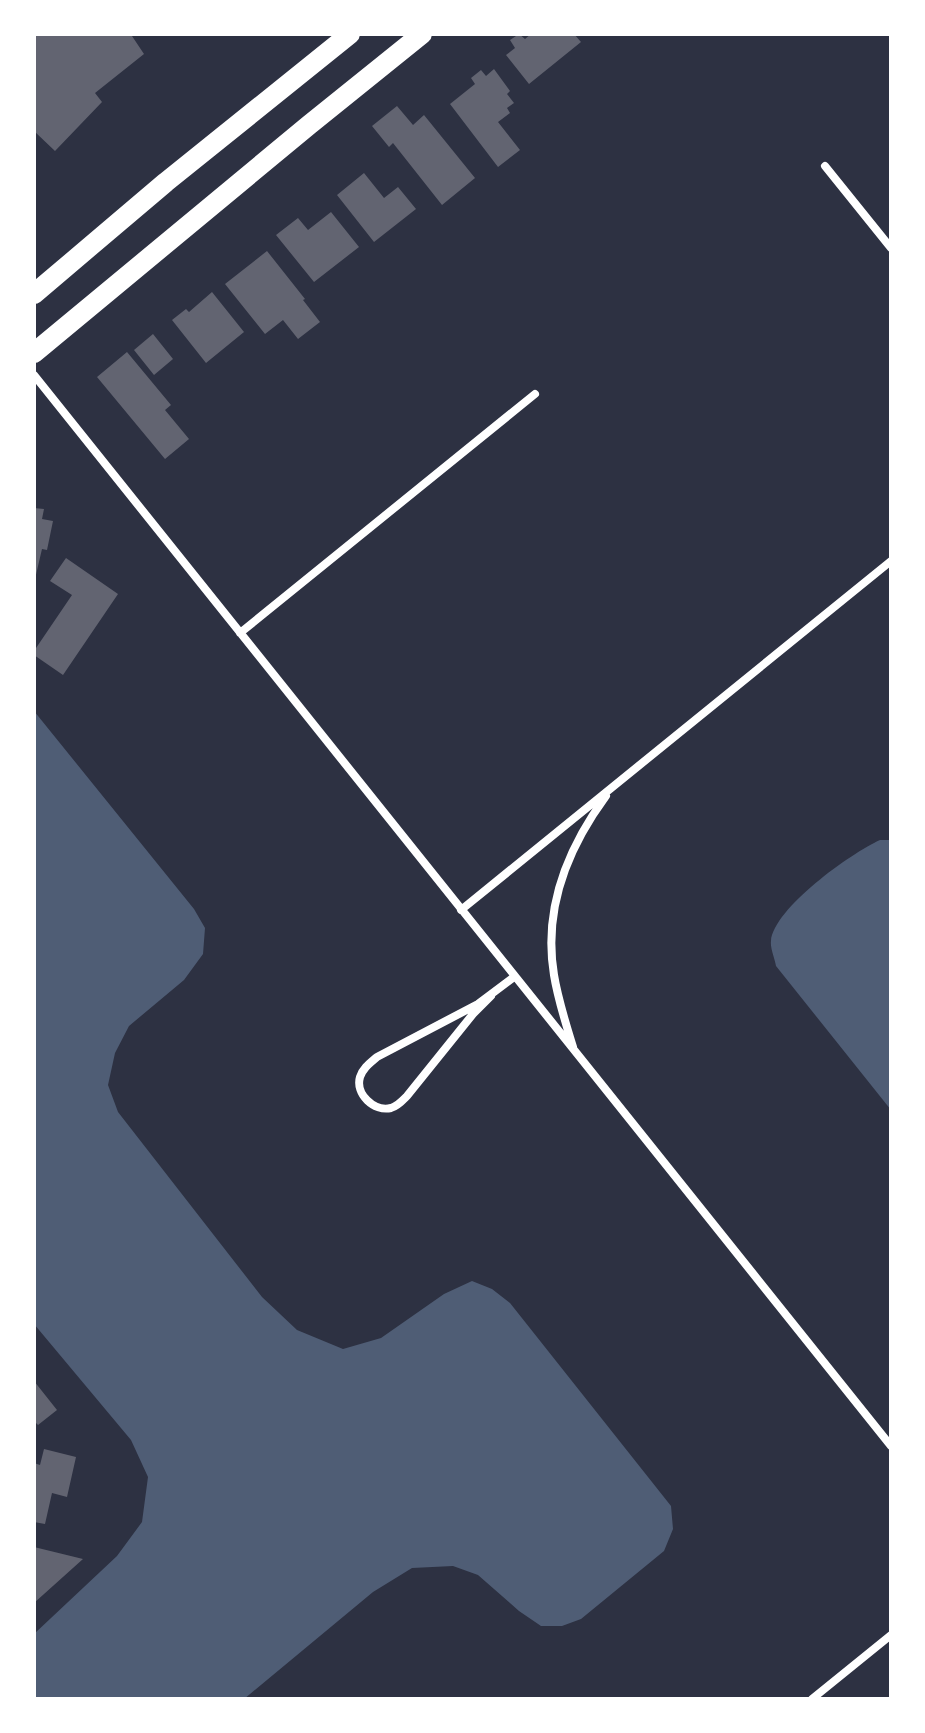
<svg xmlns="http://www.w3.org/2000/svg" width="925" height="1733" font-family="Quicksand,sans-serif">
	<rect width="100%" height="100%" fill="#2d3142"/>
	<!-- water -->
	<path fill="#4f5d75" d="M34,711L194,909L205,928L203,954L184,980L129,1026L115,1053L108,1085L118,1112L262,1297L297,1330L343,1349L381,1338L444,1294L472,1281L492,1289L510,1303L671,1506L673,1529L664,1551L581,1619L562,1626H541L519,1611L478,1575L453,1566L412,1568L373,1592L244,1699H34V1634L117,1556L142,1522L148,1477L131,1440L34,1324Z
		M880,840H891V1110L776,966C775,959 770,948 771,941C774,908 851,853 880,840Z"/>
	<!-- building -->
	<path fill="#626471" d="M34,34H134L132,36L144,54L95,93L102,102L55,151L34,131Z
		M519,34L525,39L531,34H574L581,42L529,84L506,55L515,48L510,40Z
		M494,69L510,91L507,94L514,103L507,108L510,113L498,122L520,150L498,167L450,104L475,84L471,78L481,70L486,76Z
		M397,106L413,125L424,115L475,178L442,205L393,143L389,147L372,126Z
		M364,173L384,198L398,187L416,209L374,242L337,195Z
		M331,212L359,247L314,282L276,235L298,218L308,230Z
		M267,251L305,299L303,300L320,322L298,339L283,320L265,334L225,284Z
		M212,292L244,332L206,363L172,320L186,309L189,312Z
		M153,334L173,359L154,375L134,350Z
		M127,352L171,405L165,410L189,439L165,459L97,377Z
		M34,508L44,509L42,519L53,521L47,550L42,549L35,579Z
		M66,558L118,594L63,675L34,655V651L72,595L50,581Z
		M34,1381L57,1410L38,1425L34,1421Z
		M44,1449L76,1457L67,1497L52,1493L45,1524L34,1522V1463L40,1465Z
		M34,1547L83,1559L34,1603Z"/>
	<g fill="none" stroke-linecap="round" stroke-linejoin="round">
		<!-- minor -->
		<path stroke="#fff" stroke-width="8" d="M825,166L891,248
			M34,375L891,1446
			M240,633L535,394
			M461,910L891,561
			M491,996L473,1014L407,1096C403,1100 398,1106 391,1108C374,1112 355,1094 360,1077C363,1068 370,1063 377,1057L478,1004L514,977
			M573,1047C566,1024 558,1000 554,975C543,909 567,849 606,796
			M812,1699L891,1635"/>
		<!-- primary -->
		<path stroke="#fff" stroke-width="20" d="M34,294L166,182L350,34
			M34,353L309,125L422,34"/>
	</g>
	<!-- border -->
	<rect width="925" height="1733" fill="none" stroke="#ffffff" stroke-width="72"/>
</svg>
